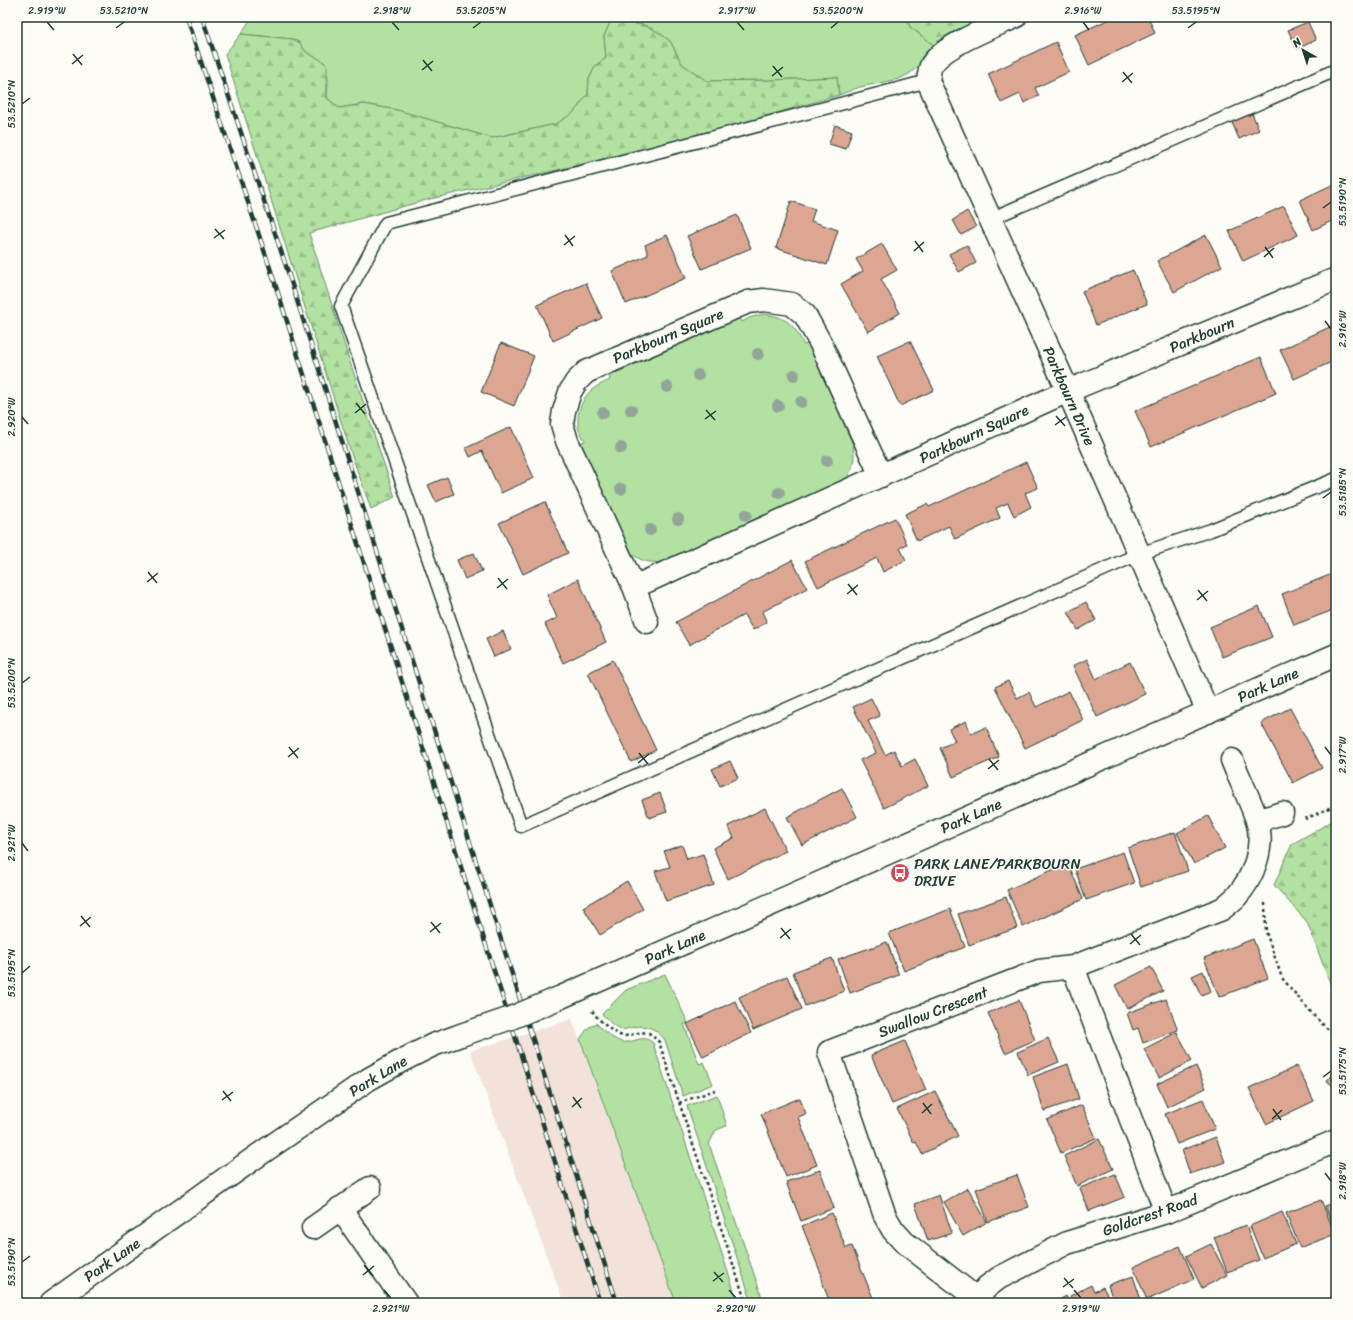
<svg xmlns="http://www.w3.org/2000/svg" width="1353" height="1320" font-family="Sriracha,sans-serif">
	<defs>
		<pattern id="forest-firs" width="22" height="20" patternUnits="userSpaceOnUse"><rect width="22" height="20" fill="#b2e1a1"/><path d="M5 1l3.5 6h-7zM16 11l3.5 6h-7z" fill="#99c28b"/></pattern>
	</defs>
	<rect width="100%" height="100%" fill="#fdfcf7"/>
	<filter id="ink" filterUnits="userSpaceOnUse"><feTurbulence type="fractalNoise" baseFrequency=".025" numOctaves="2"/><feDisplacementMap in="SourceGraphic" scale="8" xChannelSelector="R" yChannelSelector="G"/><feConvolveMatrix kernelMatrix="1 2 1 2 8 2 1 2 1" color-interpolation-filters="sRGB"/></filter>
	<g filter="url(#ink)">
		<!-- built -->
		<path fill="#f3e2d9" d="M572,1019L676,1303H564L470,1051Z"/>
		<!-- green -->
		<path fill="#b2e1a1" stroke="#688f6a" d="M252,17H609L611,21L604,36L606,58L596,65L589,79L588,94L573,114L556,124L492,138L397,110L364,104L339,108L327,98L328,79L324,62C314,56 305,54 300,43L292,39L241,34Z
			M634,17H906L910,27L935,46L920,65L909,74L899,79L860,87L839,95L837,77L773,80L707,81L682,64L670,41L658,32L644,25L635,24Z
			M764,314C788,317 794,325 804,345L809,344L852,442C856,457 854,468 845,481L663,562C648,564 638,560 627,550L580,443L585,441C583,437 581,434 579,430C575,416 582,397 593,389C598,385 604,383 610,380L609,376L740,317L742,322L749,318Z
			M665,974L688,1023L684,1024L699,1064L704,1062L713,1084L683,1096L665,1040C652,1024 642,1024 623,1030L612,1024L602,1014L626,990Z
			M596,1023C603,1030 612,1039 622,1042C633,1044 643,1033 653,1043L738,1303H676L580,1039L588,1028Z
			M717,1095L727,1126L716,1130L709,1144L764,1303H752L687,1106Z"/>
		<!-- forest -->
		<path fill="url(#forest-firs)" stroke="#688f6a" d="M609,17H634L635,24L644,25L658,32L670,41L682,64L707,81L773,80L837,77L839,95L658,147L430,199L309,233L350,362L395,497L371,509L351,453L225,54L241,34L292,39L300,43C306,58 318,54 327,66V98L339,108L364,104L397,110L492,138L556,124L573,113L588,94L589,79L596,65L606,58L604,36L611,21Z
			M906,17H994L935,46L910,27Z
			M1336,819V999L1307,922L1274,885L1292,844Z"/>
		<!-- building -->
		<path fill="#dca692" stroke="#1f3d34" d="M1114,17H1148L1155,33L1089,65L1075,35Z
			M1308,22L1316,40L1297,49L1288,30Z
			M1056,42L1069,72L1035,88L1039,96L1024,103L1020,94L1001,103L988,74Z
			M1251,111L1259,130L1239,139L1231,120Z
			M835,125L852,131L846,149L829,144Z
			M1336,183V219L1313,230L1300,200Z
			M791,201L815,209L811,221L838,230L827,265L776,248Z
			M1284,206L1298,235L1243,261L1229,231Z
			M967,211L976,227L961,235L953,220Z
			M737,215L751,248L702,269L687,236Z
			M667,235L686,278L626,304L612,271L648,255L645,245Z
			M1206,235L1222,266L1174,292L1157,261Z
			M882,244L897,270L881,279L900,313L868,332L841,284L863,271L856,259Z
			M967,245L976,263L959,272L949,254Z
			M1133,270L1147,304L1096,325L1082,291Z
			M586,283L602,318L553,341L537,305Z
			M1336,324V360L1294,379L1280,350Z
			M910,341L934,390L900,406L877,356Z
			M501,343L534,356L514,406L481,392Z
			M1261,357L1276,393L1151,447L1135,411Z
			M511,427L534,478L501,493L482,451L470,457L466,448Z
			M1026,462L1038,488L1025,493L1031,507L1014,516L1008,503L996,508L1000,518L955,539L949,526L917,541L905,514L927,504L929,507Z
			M447,477L454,494L436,502L428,485Z
			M545,502L568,553L523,574L499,523Z
			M895,518L907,544L900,548L906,560L883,572L877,558L818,587L805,561Z
			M474,553L482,571L465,579L457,560Z
			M792,560L807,588L762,612L767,622L753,630L744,615L689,645L676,622Z
			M1332,574L1336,585V609L1294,625L1282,594Z
			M578,579L606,642L563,663L545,624L557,618L547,595Z
			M1086,602L1096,620L1078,630L1068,612Z
			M1259,606L1272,637L1222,657L1210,627Z
			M503,631L511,649L494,657L486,639Z
			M1087,659L1096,679L1130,662L1145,694L1097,717L1073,666Z
			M613,660L656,750L631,762L588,673Z
			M1008,681L1017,698L1029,692L1036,707L1069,691L1083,720L1025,748L995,687Z
			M871,698L880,716L868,721L885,755L894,750L902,766L915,759L928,786L884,808L860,760L876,753L853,707Z
			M1290,708L1322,768L1293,783L1261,723Z
			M966,721L971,734L986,727L999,757L953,777L940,748L955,741L949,729Z
			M730,761L738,778L720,786L712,769Z
			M842,788L857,817L802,845L787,817Z
			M660,793L667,812L649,818L642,800Z
			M765,808L786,851L728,879L713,848L734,838L728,826Z
			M1208,816L1225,848L1194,864L1177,833Z
			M1175,832L1188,871L1141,887L1128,848Z
			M682,845L687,859L703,854L714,885L666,901L655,871L670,867L664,851Z
			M1123,852L1134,883L1086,900L1075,869Z
			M1068,863L1083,899L1023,927L1007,890Z
			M627,881L643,909L600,935L583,907Z
			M1006,897L1017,928L969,945L958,914Z
			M950,909L965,947L904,971L889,933Z
			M1253,939L1268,978L1219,997L1204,958Z
			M887,942L899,975L850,993L838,959Z
			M832,958L844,991L805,1006L793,972Z
			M1151,967L1163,991L1127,1009L1115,985Z
			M1203,971L1211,991L1201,995L1192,976Z
			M787,976L802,1009L753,1030L739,997Z
			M1166,999L1178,1030L1143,1043L1138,1028L1133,1030L1127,1013Z
			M1019,1000L1035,1040L1005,1053L988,1013Z
			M735,1001L751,1033L703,1057L687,1024Z
			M1177,1032L1192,1061L1159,1078L1144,1049Z
			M1048,1038L1059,1062L1028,1075L1018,1052Z
			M905,1041L926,1090L892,1104L871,1055Z
			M1068,1064L1079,1099L1044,1111L1033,1077Z
			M1196,1066L1206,1088L1167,1107L1157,1084Z
			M1297,1066L1314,1101L1266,1124L1249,1088Z
			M1336,1068V1088L1327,1081Z
			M935,1091L958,1136L922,1154L916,1142L914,1143L897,1109Z
			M800,1098L806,1114L798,1117L817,1165L786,1177L761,1114Z
			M1203,1099L1215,1129L1177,1144L1165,1114Z
			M1082,1105L1096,1138L1061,1153L1047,1120Z
			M1216,1137L1225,1162L1190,1174L1182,1150Z
			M1099,1139L1113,1169L1077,1186L1064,1156Z
			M820,1170L834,1208L801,1221L786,1182Z
			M1115,1174L1125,1197L1089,1211L1080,1188Z
			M1017,1175L1029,1207L988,1222L976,1189Z
			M968,1188L987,1222L963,1236L944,1202Z
			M939,1195L952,1233L928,1241L915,1204Z
			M1321,1200L1335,1234L1300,1248L1286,1213Z
			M1336,1201V1231L1325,1206Z
			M1282,1212L1296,1244L1263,1258L1250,1226Z
			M832,1213L846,1248L852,1246L875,1303H830L820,1276H822L802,1226Z
			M1246,1225L1259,1260L1227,1272L1214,1237Z
			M1211,1244L1227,1275L1202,1288L1186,1256Z
			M1180,1246L1194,1279L1147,1300L1133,1267Z
			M1133,1276L1142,1303H1114L1108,1285Z
			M1091,1285L1094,1292L1103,1287L1112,1303H1074L1070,1296Z
			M1066,1296L1070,1303H1054Z"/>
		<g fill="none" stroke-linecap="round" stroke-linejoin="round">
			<defs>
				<path id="lane" d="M928,81L386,223L341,306L521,826L1139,554L1211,530L1336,479
					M990,219L1336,70"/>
				<path id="street" d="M1015,17C994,26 941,46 931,66C929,70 929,77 928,81L1068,391L1208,712
					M634,587L1068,391L1336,279
					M647,622L634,587L567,441L562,424L564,411L570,392L576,382L586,372L748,302L764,300L792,304L805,315L821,344L881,476
					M1257,821L1282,813
					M1073,967L1166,1212
					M340,1208L406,1303
					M313,1228L370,1188
					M976,1298L904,1242L893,1230L885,1216L829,1052L1039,971L1073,967L1222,909C1227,905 1232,901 1236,897C1254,877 1265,846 1257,820C1250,800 1240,780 1232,760
					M973,1303L987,1287L999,1278L1067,1243L1166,1212L1336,1141"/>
				<path id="secondary" d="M559,998L1336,655
					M51,1303L260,1154L369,1079L403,1060L433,1045L461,1035"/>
			</defs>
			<!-- lane casing -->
			<use href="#lane" stroke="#1f3d34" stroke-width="15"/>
			<!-- street casing -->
			<use href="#street" stroke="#1f3d34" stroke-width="25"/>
			<!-- secondary casing -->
			<use href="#secondary" stroke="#1f3d34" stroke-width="25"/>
			<!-- path -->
			<path stroke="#1f3d34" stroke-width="2.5" stroke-dasharray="3 3" stroke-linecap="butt" d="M1305,819L1336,805
				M1265,903L1266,932L1282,978L1315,1017L1336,1037
				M592,1011C597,1018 615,1036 624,1036C633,1035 640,1031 649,1033L659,1042L746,1303
				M679,1103L715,1090"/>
			<!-- lane -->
			<use href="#lane" stroke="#fdfcf7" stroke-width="12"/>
			<!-- street -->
			<use href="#street" stroke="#fdfcf7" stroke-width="22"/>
			<!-- secondary -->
			<use href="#secondary" stroke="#fdfcf7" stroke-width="22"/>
			<defs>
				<path id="rail" d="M186,17L271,271L600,1303
					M202,17L286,266L617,1303"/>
			</defs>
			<!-- rail casing -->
			<use href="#rail" stroke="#1f3d34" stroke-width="4.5"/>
			<!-- rail -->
			<use href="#rail" stroke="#fdfcf7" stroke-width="3" stroke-dasharray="9" stroke-linecap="butt"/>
			<defs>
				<path id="secondary-bridge" d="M461,1035L511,1018L559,998"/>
			</defs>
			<!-- secondary-bridge casing -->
			<use href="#secondary-bridge" stroke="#1f3d34" stroke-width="25" stroke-linecap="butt"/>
			<!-- secondary-bridge -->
			<use href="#secondary-bridge" stroke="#fdfcf7" stroke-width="22"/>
		</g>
		<!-- trees -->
		<g fill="#93a598">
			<circle cx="758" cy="354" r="6"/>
			<circle cx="698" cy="375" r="6"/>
			<circle cx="794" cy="375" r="6"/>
			<circle cx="667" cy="387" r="6"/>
			<circle cx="801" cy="402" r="6"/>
			<circle cx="778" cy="406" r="6"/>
			<circle cx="631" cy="410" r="6"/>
			<circle cx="603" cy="413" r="6"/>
			<circle cx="621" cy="448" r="6"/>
			<circle cx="827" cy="461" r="6"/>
			<circle cx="621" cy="489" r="6"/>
			<circle cx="779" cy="493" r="6"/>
			<circle cx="746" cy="515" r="6"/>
			<circle cx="678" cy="519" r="6"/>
			<circle cx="650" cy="530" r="6"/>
		</g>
	</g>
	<!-- ticks -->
	<path fill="none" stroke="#1f3d34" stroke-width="1.5" d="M47,22L54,30M392,22L399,30M737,22L744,30M1083,22L1089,30M116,28L124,22M473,28L481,22M831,28L838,22M1188,28L1196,22M73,54L82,65M423,60L432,71M72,64L83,55M773,66L782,77M422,70L433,61M1123,72L1132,83M772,76L783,67M1122,82L1133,73M22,104L30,98M1323,208L1331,202M215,229L224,239M565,235L573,246M214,238L225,230M915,241L923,252M564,245L575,236M1265,247L1273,258M914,251L924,242M1264,257L1274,248M1325,321L1331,329M356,403L365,414M706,410L715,420M355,413L366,404M1056,416L1065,426M22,417L28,424M705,419L716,411M1055,425L1066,417M1323,498L1331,492M148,572L157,583M498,578L507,589M147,582L158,573M848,584L857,595M497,588L508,579M1198,590L1207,601M847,594L858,585M1197,600L1208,591M22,683L30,677M289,747L298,758M1325,747L1331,755M639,753L648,764M288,757L299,748M989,759L998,770M638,763L649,754M988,769L999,760M22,843L28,851M81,916L90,927M431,922L440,933M80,926L91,917M781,928L790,939M430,932L441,923M1131,934L1140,945M780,938L791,929M1130,944L1141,935M22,973L30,966M1323,1077L1331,1071M223,1091L231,1101M573,1097L581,1108M222,1100L233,1092M923,1103L931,1114M572,1107L582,1098M1273,1109L1281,1120M922,1113L932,1104M1272,1119L1282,1110M1325,1173L1331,1181M22,1262L30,1256M364,1265L373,1276M714,1272L723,1282M363,1275L374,1266M1064,1278L1073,1288M713,1281L724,1273M1063,1287L1074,1279M384,1290L391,1298M729,1290L736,1298M1074,1290L1081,1298"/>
	<!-- icons -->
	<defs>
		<symbol id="bus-disc" viewBox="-11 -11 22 22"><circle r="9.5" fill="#d1495b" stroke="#fdfcf7"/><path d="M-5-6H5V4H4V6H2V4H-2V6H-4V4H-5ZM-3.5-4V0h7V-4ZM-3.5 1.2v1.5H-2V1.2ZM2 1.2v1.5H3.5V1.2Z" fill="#fff"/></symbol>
	</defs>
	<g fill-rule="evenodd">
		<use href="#bus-disc" x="889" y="862" width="22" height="22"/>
	</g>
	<g text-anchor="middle" stroke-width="3" stroke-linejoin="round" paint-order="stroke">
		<!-- street labels -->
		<g font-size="15" fill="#1f3d34" stroke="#fdfcf7">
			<text transform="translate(1202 335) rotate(-23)" y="5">Parkbourn</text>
			<text transform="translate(668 336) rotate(-23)" y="5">Parkbourn Square</text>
			<text transform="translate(1069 396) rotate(66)" y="5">Parkbourn Drive</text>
			<text transform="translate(974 434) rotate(-25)" y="5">Parkbourn Square</text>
			<text transform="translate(1268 685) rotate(-24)" y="5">Park Lane</text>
			<text transform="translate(971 816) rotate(-24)" y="5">Park Lane</text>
			<text transform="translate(675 947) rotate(-24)" y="5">Park Lane</text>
			<text transform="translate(933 1012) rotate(-21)" y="5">Swallow Crescent</text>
			<text transform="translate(378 1076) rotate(-31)" y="5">Park Lane</text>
			<text transform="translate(1150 1215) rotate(-19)" y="5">Goldcrest Road</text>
			<text transform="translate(112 1260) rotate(-35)" y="5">Park Lane</text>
		</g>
		<!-- poi labels -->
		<g font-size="15" fill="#1f3d34" stroke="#fdfcf7" text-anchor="start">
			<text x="914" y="869">PARK LANE/PARKBOURN<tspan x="914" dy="17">DRIVE</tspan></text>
		</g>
	</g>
	<!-- margin -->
	<rect width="1353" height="1320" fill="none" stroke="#fdfcf7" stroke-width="44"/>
	<!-- north arrow -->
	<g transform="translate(1303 50) rotate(321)" stroke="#fdfcf7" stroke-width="3" paint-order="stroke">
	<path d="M0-3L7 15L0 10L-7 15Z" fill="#1f3d34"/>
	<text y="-6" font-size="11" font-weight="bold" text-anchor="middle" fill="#1f3d34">N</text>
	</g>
	<rect x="22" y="22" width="1309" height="1276" fill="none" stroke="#1f3d34" stroke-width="1.5"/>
	<g font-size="10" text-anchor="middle" fill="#1f3d34">
		<text x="47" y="14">2.919°W</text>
		<text x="124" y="14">53.5210°N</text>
		<text x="392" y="14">2.918°W</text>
		<text x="481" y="14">53.5205°N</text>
		<text x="737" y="14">2.917°W</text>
		<text x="838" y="14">53.5200°N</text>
		<text x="1083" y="14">2.916°W</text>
		<text x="1196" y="14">53.5195°N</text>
		<text transform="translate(11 104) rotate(-90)" y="4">53.5210°N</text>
		<text transform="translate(1342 202) rotate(-90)" y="4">53.5190°N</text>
		<text transform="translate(1342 329) rotate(-90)" y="4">2.916°W</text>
		<text transform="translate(11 417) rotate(-90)" y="4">2.920°W</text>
		<text transform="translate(1342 492) rotate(-90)" y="4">53.5185°N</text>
		<text transform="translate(11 683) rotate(-90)" y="4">53.5200°N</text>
		<text transform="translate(1342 755) rotate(-90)" y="4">2.917°W</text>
		<text transform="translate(11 843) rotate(-90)" y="4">2.921°W</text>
		<text transform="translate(11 973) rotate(-90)" y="4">53.5195°N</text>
		<text transform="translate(1342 1071) rotate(-90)" y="4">53.5175°N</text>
		<text transform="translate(1342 1181) rotate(-90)" y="4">2.918°W</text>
		<text transform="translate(11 1262) rotate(-90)" y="4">53.5190°N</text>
		<text x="391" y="1312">2.921°W</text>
		<text x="736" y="1312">2.920°W</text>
		<text x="1081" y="1312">2.919°W</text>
	</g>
</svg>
